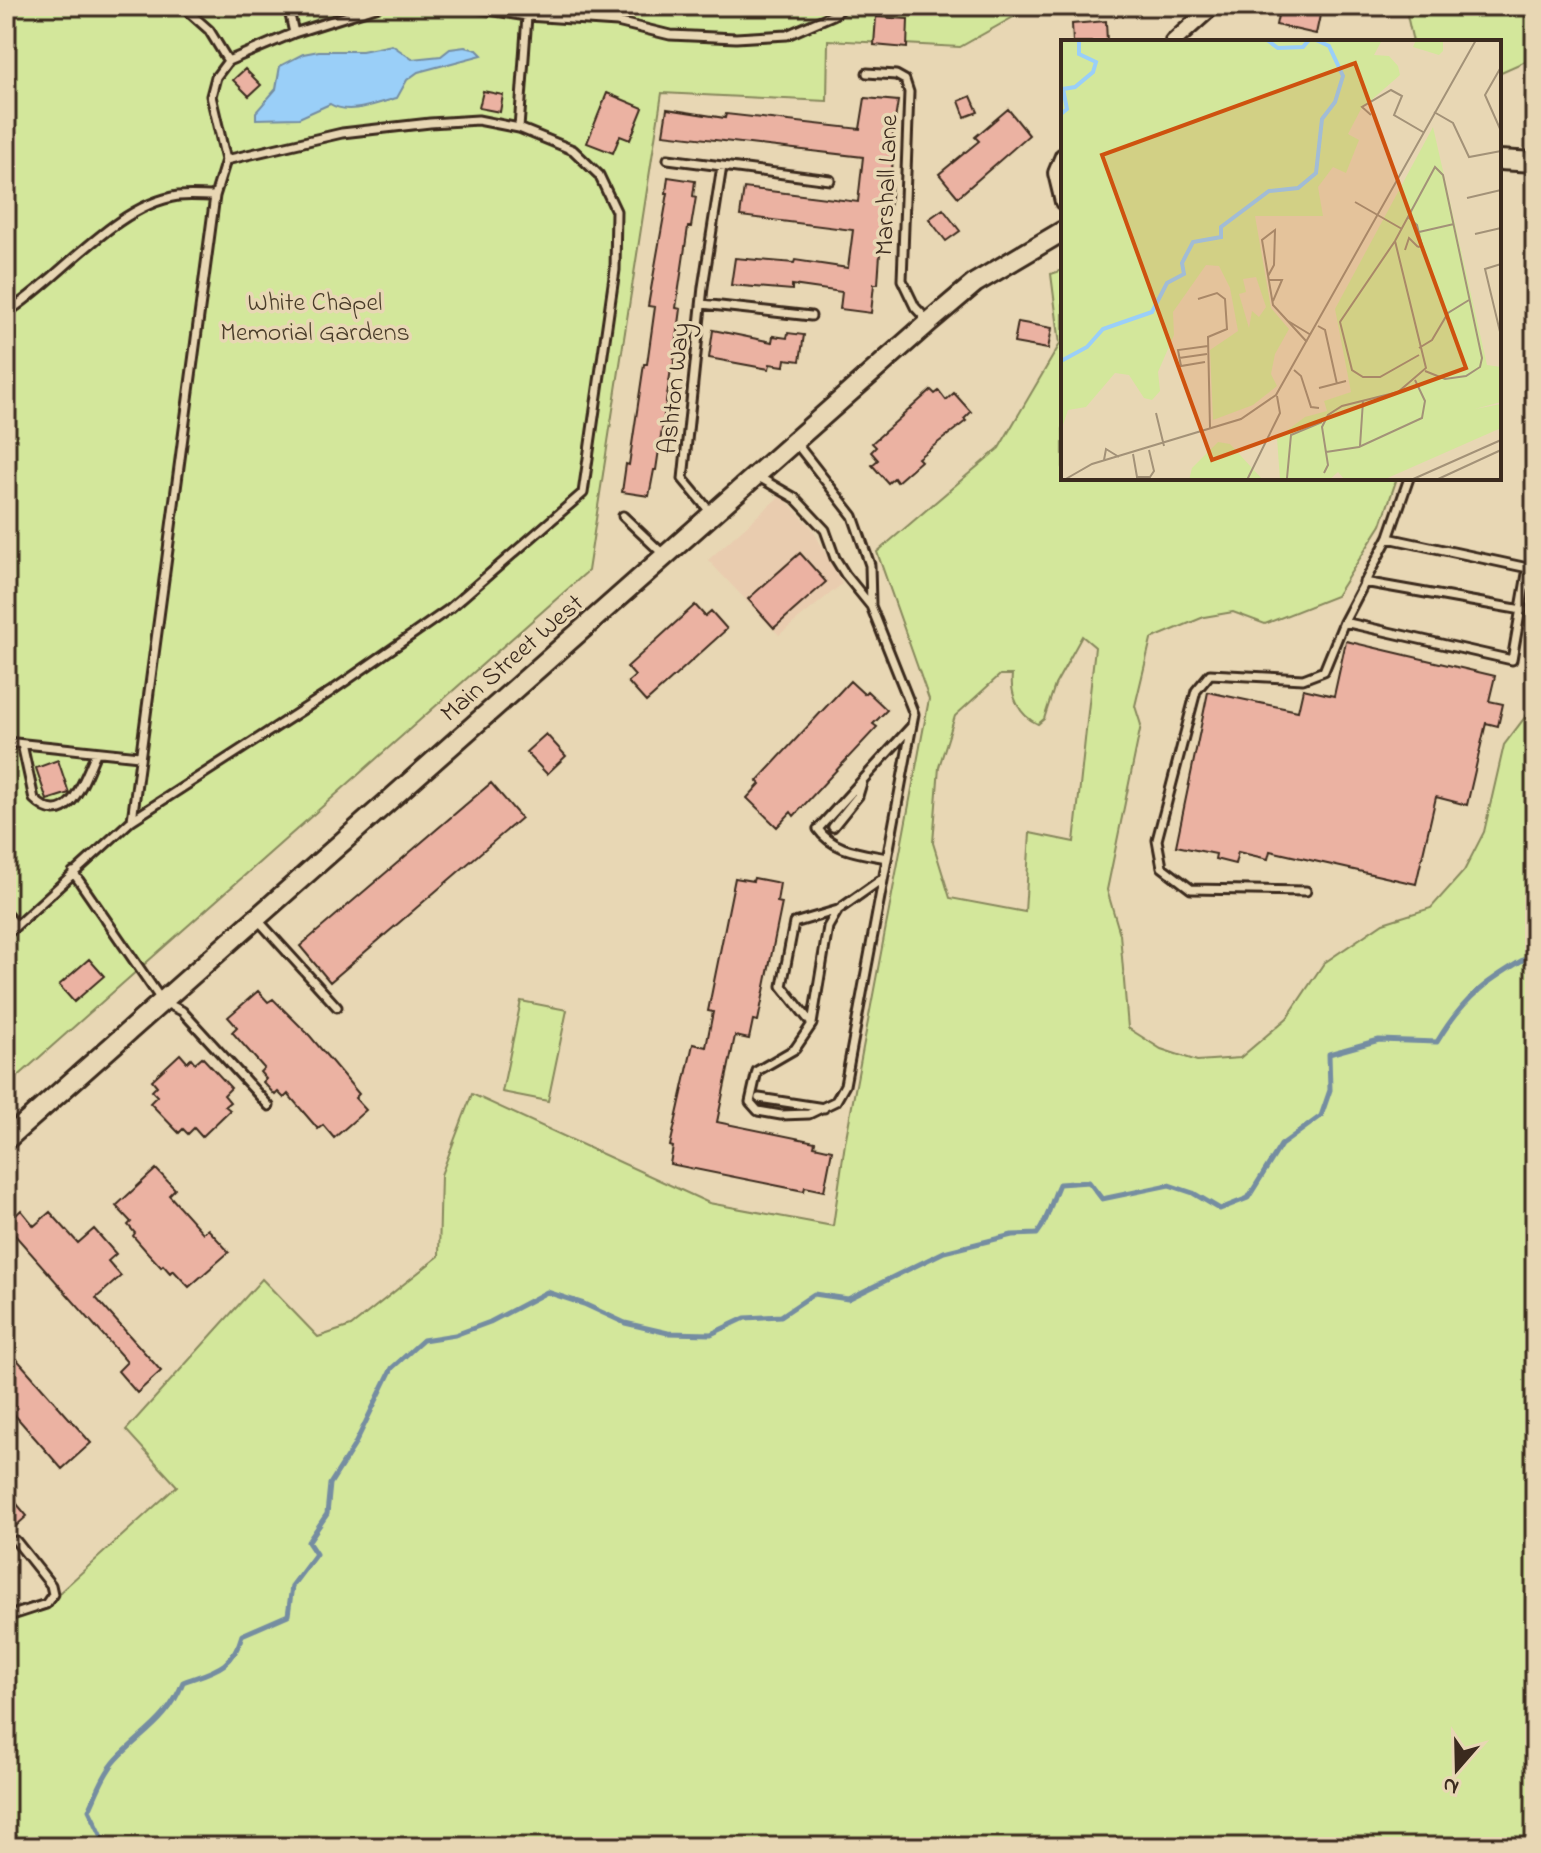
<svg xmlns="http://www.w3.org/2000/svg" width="1541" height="1853" font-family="'Indie Flower',sans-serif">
	<rect width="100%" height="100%" fill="#e8d7b4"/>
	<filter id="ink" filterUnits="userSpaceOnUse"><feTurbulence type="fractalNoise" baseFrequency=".0125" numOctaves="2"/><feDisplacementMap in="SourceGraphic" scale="16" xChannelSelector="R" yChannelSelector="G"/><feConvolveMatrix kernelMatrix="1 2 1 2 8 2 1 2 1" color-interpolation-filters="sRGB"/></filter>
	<g filter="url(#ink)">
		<!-- built -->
		<path fill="#e9ccaf" d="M781,495L812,528L842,584L779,635L708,560Z"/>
		<!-- green -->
		<path fill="#d3e79b" stroke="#87885c" stroke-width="2" fill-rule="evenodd" d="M6,6H1033L960,47L828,40L827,101L662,93L588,571L6,1087Z
			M1405,6H1535V57L1499,73V42H1413Z
			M1063,270V478H1397L1381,525L1336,596L1265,624L1233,612L1204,617L1151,639L1135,706L1141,725L1107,890L1120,934L1128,1028L1161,1049L1197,1061L1240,1058L1287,1018L1324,963L1383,923L1431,908L1464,871L1484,832L1504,745L1535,704V1847H6V1620L58,1594L177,1486L126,1430L262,1279L318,1337L351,1326L439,1256L441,1175L472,1094L709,1203L833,1226L845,1143L929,699L877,552L999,448L1060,344L1051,274ZM1082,636L1095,647L1074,842L1030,833L1025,912L950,898L933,843L939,767L955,716L1000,675H1012C1010,695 1019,716 1038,724L1044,719L1055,685Z
			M521,1001L567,1010L548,1101L502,1092Z"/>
		<!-- water -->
		<path fill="#9acff8" stroke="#748da1" stroke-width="2" d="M392,45L412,59L441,56L450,49L465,47L477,50L482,55L418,72L407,80L397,98C377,103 349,116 330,104L299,118L256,119V112L276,89L280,66L303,54L319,51H362Z"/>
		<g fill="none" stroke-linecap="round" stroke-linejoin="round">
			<!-- stream -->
			<path stroke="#748da1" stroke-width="5" d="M107,1847L89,1810C97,1793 104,1773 117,1759C143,1732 169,1719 183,1682C213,1671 233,1669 242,1635L288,1615L292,1586L316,1554L308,1542L327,1514L330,1484L354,1446L392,1368L423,1340L455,1335L490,1322L547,1292L584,1304L625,1323L668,1333L711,1334L745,1318L781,1316L814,1294L848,1299L944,1252L1012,1235L1037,1234C1049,1219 1051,1201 1059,1184L1089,1182L1102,1199L1169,1185L1193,1193L1220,1209L1248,1198L1281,1145L1321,1116L1330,1090L1329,1054L1379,1040L1437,1042C1465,995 1489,979 1535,953"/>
		</g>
		<!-- building -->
		<path fill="#ebb2a2" stroke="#3b2a1e" stroke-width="2" d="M1280,6H1322L1316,34L1276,25Z
			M876,17L908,19L907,48L874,45Z
			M1106,21L1107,42H1073L1072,24Z
			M245,69L261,85L249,96L233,80Z
			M483,91L503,95L500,112L479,108Z
			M607,93L643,108L630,140L620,136L613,153L587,143Z
			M971,96L978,112L965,117L959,101Z
			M865,98L898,101L890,152H893L891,197L880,254L878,284H874L871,313L840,309L842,292L792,285V290L731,285L735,258L794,263L795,260L848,268L853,230L740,216L744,188L858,202L863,157L663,134L667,109L725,118L726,114L860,129Z
			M1008,109L1029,135L958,197L939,174L979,141L975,137Z
			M668,177L695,181L693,196L696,197L691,227H688L676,308L681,309L673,369H671L656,470H654L649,496L622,492L626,464L629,465L644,364H647L655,307L648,306L668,193H666Z
			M943,209L960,231L946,241L929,219Z
			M1018,322L1052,328L1048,349L1014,343Z
			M713,330L772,342L773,336L787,338L788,333L804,335L800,361L785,359L784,366L770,364L769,369L709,358Z
			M931,390L935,394L939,391L946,400L954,393L971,412L964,419L966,421L918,458L921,461L897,482L894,478L888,483L872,465L878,460L871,452L876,447L872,443Z
			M800,553L826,582L774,628L748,599Z
			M695,605L705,616L711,611L727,629L646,702L628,682L635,676L627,667Z
			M1346,641L1495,676L1489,701L1503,704L1498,726L1486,723L1467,805L1436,797L1416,884L1270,851L1268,859L1238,852L1235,864L1215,859L1216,854L1176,846L1208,692L1298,711L1303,689L1334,696Z
			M850,681L864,694L867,691L887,710L873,724L877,727L830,777L794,816L791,812L777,827L747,798L760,784L757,781Z
			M546,734L566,756L547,774L526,752Z
			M58,760L69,793L47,800L36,768Z
			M491,783L521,818L330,982L300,946Z
			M735,878L753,881L754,878L780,883L777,902L782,903L758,1021L753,1020L749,1039L735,1036L717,1122L815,1142L814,1146L832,1150L824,1191L805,1187L804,1191L670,1164L673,1147L670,1146L693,1044L706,1047L713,1012L708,1011Z
			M89,959L104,976L74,1002L59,985Z
			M258,991L268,1002L273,999L310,1036L359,1094L355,1098L366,1110L334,1138L323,1125L318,1129L288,1094L284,1098L278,1092L275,1095L263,1082L266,1079L260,1072L264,1068L232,1032L237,1027L228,1017Z
			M180,1054L187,1062L191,1058L195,1063L202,1057L231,1088L224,1095L230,1102L225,1106L230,1110L202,1137L194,1128L188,1134L183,1129L179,1133L150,1103L157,1096L152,1091L157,1086L152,1080Z
			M156,1169L175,1189L169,1195L203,1233L208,1229L229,1252L189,1287L173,1270L170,1273L163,1265L161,1267L148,1253L133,1236L135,1233L128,1225L131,1222L116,1206Z
			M21,1210L34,1226L50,1212L78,1243L94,1229L116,1254L108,1261L121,1276L96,1298L161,1371L137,1393L118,1371L127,1362L6,1225Z
			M6,1347L91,1443L62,1469L6,1405Z
			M6,1491L27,1516L6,1535Z"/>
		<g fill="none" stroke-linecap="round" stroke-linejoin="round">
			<defs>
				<path id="service" d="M182,6L209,30L228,61
					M288,6L294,33
					M462,6L527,16L617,22L670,35L736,38L787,35L833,15L845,6
					M617,22L618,6
					M867,73L896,75L905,80L909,92L902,280L915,307L928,321
					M519,128L527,16
					M668,159L830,180
					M702,304L811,316
					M6,313C59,280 115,205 178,196C190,195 203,196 215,196
					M796,443L853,516L870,565L871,604
					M757,476L795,498L825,530L835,558L845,574L871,606L914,714L845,1085L836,1101L809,1114L781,1115L758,1111L750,1102L757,1071L795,1049L812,1024L828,927L838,910L882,879
					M712,514L683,479L703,287L722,166
					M623,516L663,554
					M1364,582L1522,610
					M1344,622L1512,660L1528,568L1388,538
					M6,742L139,756
					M22,744L34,799C69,834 85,776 96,753
					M132,820L215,196L226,160L211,96L216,77L228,61L294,33L379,6
					M833,827L858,796L862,783
					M886,858C861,853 833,851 818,829L910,728
					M73,872L162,1001L182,1011L269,1106
					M1306,891L1191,889L1162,867L1157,840L1196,691L1210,674L1303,679L1324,671L1344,622L1389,536L1409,478
					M6,914L16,925
					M258,920L337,1007
					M6,935L132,820L330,692L449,609L583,493L615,270L616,211L599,175L573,150L519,128L478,120L430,123L342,133L226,160
					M812,1024L782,986L794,923L838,910
					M759,1098L824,1108
					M6,1617L46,1604L53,1594L51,1585L16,1541"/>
				<path id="minor" d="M1173,42L1213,6
					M1063,156L1056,173L1063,202"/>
				<path id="secondary" d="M1499,160L1535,162
					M6,1140L929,322L975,283L1063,231"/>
			</defs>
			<!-- service casing -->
			<use href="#service" stroke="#3b2a1e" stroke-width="13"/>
			<!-- minor casing -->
			<use href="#minor" stroke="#3b2a1e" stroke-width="20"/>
			<!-- secondary casing -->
			<use href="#secondary" stroke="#3b2a1e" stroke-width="24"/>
			<!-- service -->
			<use href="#service" stroke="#e8d7b4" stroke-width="7"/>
			<!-- minor -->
			<use href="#minor" stroke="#e8d7b4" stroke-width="14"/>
			<!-- secondary -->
			<use href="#secondary" stroke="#e8d7b4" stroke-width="18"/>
		</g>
	</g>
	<g text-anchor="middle" stroke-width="7" stroke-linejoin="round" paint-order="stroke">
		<!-- street labels -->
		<g font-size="26" fill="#3b2a1e" stroke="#e8d7b4">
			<text transform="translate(885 185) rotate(-88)" y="9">Marshall Lane</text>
			<text transform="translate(673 388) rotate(-84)" y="9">Ashton Way</text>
			<text transform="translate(511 657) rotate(-41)" y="9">Main Street West</text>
		</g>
		<!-- park labels -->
		<g font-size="26" fill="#4a3d2a" stroke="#e8d7b4">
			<text x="315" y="310">White Chapel<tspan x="315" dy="30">Memorial Gardens</tspan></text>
		</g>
	</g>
	<!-- overview -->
	<g transform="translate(1061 40)">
		<rect width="440" height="440" fill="#e8d7b4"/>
		<path d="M0,0H321L313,15L328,16L337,26L339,35L300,69L287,94L298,100L285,133L272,127L257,147L262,176H194L210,268L228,289L214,314L210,334L216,346L192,365L152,380L149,310L177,291L169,248L158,226L145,225L112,272L113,295L97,332L99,351L91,360L83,358L68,335L54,333L25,367L7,370L0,391ZM195,237L205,267L198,277L191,271L188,288L178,254L185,252L182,239ZM355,0H382V11L378,15L352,7ZM372,87L426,325L440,327V362L414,369L440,364V388L322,440H284L277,432L268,440H219L216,398L244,377L266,371L263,361L290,352L274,269ZM157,402L169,404L202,440H128L131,428Z" fill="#d3e79b" fill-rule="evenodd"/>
		<path fill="none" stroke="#9acff8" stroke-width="4" d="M206,0L217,8L242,7L248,0M0,74L6,69L2,49L14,47L32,32L35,22L18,14V0M0,321L26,307L42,289L91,272L106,243L123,234L121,223L132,202L160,197V187L208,151L237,148L255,133L261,79L274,62L282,36L268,6L255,0"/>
		<path fill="none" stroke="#a39278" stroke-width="2" d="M440,27L424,55L440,91M373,72L392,83L408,117L440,111M310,75L301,67L330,50L341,56L333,75L362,92M406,158L440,150M294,162L341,189M347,177L356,185L361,206L357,207M358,192L393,184M414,194L440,188M344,210L348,198L357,207M440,224L424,229L440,296M207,236L213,225L214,190L201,200L212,265L246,302M208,240H221L212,261M137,259L156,253L164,259L166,289L147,297L149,388M227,281L250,295M257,286L264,290L276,344M358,308L371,300L387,273L408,260M358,315L319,337H302L291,330L279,282L334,201L374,127L382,135L421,318L419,327L405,336L384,339L364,331M118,318L146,314M144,322L120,326L117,310L147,306M233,330L240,336L250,367L258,368M258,348L285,341M95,373L103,406M299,406L302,361M265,412L298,407L361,378L364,361L354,340M72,414L76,437H89L93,431L88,410M43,420L45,409L58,417M263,433L267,425L261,387L267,375L281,366L337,352L365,328L334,201M226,438L230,395L261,382M3,440L31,424L180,379L215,355L415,0M186,440L219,373L216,356M350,440L440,400M375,440L440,410"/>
		<path fill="#ce520f" fill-opacity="0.15" stroke="#ce520f" stroke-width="4" d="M294,23L405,328L151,420L41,115Z"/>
		<rect width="440" height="440" fill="none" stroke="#3b2a1e" stroke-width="4"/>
	</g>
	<!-- margin -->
	<rect width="1541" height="1853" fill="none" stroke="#e8d7b4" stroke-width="32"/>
	<rect x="16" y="16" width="1509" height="1821" fill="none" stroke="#3b2a1e" stroke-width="3" filter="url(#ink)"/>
	<!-- north arrow -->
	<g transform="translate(1457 1769) rotate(200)" stroke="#e8d7b4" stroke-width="6" paint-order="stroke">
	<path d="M0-6L14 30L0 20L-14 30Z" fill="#3b2a1e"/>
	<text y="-12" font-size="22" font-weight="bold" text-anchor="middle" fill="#3b2a1e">N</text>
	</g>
</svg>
